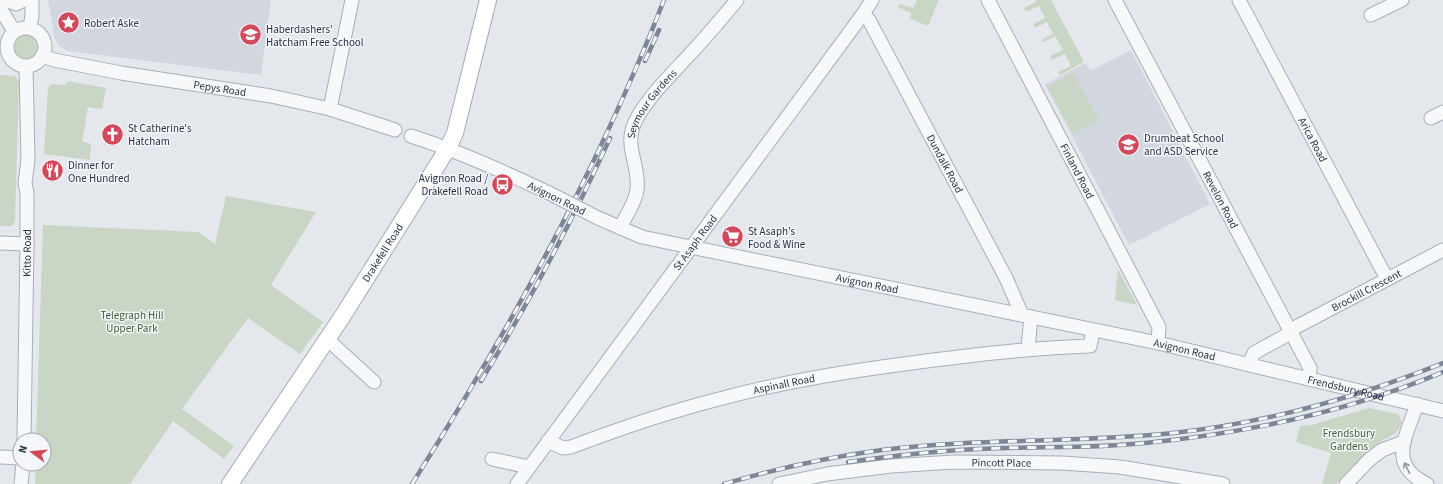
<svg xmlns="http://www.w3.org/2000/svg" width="1443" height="484" font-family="'Source Sans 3',sans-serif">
	<rect width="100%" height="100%" fill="#e4e7ec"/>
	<!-- built -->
	<path fill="#d2d6de" d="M48,0H271L261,75L68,51L60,47L55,39Z
		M1131,50L1210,204L1129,245L1045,84L1086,63L1090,71Z"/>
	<!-- green -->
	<path fill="#c9d6c5" d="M917,0H939L928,26L910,19L911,13L898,7L900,4L913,8Z
		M1035,0H1051L1084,62L1060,75L1058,72L1071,66L1065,54L1052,60L1050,56L1063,50L1055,36L1043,42L1041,40L1053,34L1047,22L1035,28L1033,24L1045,18L1039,6L1026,12L1024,8L1036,2Z
		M12 47a13 13 0 1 1 26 0a13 13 0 1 1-26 0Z
		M1073,73L1099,120L1073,134L1047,87Z
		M0,75L15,76L19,82L15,222L11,226H0Z
		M68,81L106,88L102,109L88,107L82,141L91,144L90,160L44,154L48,88L51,84L65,85Z
		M226,196L316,212L271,285L323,322L300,354L248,318L182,409L234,446L224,459L173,421L130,484H35L36,464H44V440H36L43,225L199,232L215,244Z
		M1118,269L1137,305L1115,300Z
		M1369,408L1398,414L1402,422C1399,434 1389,436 1380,442C1363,453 1350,470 1336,484H1322L1331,453L1296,442L1300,426L1312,425Z"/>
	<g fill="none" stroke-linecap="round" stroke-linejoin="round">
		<defs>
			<g id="minor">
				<path d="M5,0L16,4L24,0"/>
				<path id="s1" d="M988,0L1159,327L1158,343"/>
				<path id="s2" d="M1115,0L1303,355L1310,368L1309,379"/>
				<path id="s3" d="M1239,0L1387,279"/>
				<path d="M0,8L14,31"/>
				<path id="s4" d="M863,14L869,20L1006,278L1022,315"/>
				<path d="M1371,15L1402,0"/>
				<circle cx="26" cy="47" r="19"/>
				<path d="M30,28L32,15V0"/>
				<path id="s5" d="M42,56L54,60L121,73L271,96L330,109L395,130"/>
				<path d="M330,109L352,0"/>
				<path d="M1431,118L1443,112"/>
				<path d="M411,136C458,151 503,171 549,193"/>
				<path id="s6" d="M598,218L642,237L1158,343L1443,411"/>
				<path id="s7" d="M620,228C626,215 635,204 637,190C640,169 627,151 632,130C639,105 673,73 691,53C707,36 722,18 737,0"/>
				<path d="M0,243L27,244"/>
				<path d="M327,339L374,382"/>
				<path d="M1028,348L1031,317"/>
				<path id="s8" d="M1249,364L1254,353L1285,336L1296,327L1443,250"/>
				<path d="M1417,404C1407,436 1386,464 1427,484"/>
				<path id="s9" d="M24,440L27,244V193L25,183L28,160L26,66"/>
				<path id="s10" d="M548,441L563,448L571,447C621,428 671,411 723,398C782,382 843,372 904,364C966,356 1027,348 1090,346L1093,331"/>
				<path d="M0,457L20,458"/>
				<path d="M492,459L529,467"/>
				<path d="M21,484L23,464"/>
				<path id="s11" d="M517,484L863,14L872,0"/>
				<path id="s12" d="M779,484L827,474L891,466L953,462L1062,463L1120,467L1223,484"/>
				<path d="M1346,484L1369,460L1382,450L1403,442"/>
			</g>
			<g id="major">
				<path id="s13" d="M230,484L342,317L448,148L455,133L488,0"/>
			</g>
		</defs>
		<!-- minor casing -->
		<use href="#minor" stroke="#a9aeb7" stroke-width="15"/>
		<!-- major casing -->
		<use href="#major" stroke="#a3abb8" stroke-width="18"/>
		<!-- minor -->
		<use href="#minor" stroke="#f7f8fa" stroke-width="13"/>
		<!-- major -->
		<use href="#major" stroke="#fff" stroke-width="16"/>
		<defs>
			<path id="rail" d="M645,61L659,30
				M481,381C529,303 572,221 610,138
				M848,462C891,456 934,451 978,449C1033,446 1089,449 1145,443C1248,433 1347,412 1443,372
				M412,484C509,331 598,169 664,0
				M724,484C775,469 829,457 882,450C979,438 1076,443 1173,433C1267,423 1355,398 1443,363"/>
		</defs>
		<!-- rail casing -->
		<use href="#rail" stroke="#7d8696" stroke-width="4.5"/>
		<!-- rail -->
		<use href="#rail" stroke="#f4f6f9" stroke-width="3" stroke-dasharray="9" stroke-linecap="butt"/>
		<defs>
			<path id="minor-bridge" d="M549,193L598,218"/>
		</defs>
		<!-- minor-bridge casing -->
		<use href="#minor-bridge" stroke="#a9aeb7" stroke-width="15" stroke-linecap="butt"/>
		<!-- minor-bridge -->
		<use href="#minor-bridge" stroke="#f7f8fa" stroke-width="13"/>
	</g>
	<!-- one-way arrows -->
	<defs><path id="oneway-shaft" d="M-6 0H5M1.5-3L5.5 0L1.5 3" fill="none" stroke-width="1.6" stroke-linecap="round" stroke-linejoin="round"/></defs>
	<use stroke="#9196a0" href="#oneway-shaft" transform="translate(1407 468) rotate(-116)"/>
	<!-- icons -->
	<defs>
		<symbol id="sight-disc" viewBox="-11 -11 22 22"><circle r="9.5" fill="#d1495b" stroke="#f4f6f9"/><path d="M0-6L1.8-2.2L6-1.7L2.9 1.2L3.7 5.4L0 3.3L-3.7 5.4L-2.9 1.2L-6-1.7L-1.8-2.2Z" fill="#fff"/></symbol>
		<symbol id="school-disc" viewBox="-11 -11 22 22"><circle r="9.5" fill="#d1495b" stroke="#f4f6f9"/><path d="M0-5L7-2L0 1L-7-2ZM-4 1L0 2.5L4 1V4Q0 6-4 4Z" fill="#fff"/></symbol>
		<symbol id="church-disc" viewBox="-11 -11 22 22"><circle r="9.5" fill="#d1495b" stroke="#f4f6f9"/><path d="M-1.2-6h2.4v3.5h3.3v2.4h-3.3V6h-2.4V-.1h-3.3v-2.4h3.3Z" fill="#fff"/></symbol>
		<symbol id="restaurant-disc" viewBox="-11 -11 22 22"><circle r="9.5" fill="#d1495b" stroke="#f4f6f9"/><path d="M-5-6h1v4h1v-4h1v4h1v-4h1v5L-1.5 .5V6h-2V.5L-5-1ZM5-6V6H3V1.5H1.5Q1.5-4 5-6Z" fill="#fff"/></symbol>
		<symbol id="bus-disc" viewBox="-11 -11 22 22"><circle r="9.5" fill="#d1495b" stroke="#f4f6f9"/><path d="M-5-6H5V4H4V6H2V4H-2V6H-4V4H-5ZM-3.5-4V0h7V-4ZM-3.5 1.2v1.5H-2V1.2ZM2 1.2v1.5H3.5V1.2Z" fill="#fff"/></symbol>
		<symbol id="supermarket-disc" viewBox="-11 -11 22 22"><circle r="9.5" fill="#d1495b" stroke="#f4f6f9"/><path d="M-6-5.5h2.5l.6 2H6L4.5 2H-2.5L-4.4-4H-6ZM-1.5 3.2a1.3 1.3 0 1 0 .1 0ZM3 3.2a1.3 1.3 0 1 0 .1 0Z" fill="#fff"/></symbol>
	</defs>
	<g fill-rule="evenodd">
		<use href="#sight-disc" x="56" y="10" width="25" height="25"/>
		<use href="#school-disc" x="238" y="22" width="25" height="25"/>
		<use href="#church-disc" x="100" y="122" width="25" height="25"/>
		<use href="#school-disc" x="1116" y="132" width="25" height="25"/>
		<use href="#restaurant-disc" x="40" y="158" width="25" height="25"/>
		<use href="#bus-disc" x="490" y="172" width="25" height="25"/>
		<use href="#supermarket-disc" x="720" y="224" width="25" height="25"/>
	</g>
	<g text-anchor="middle" stroke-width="3" stroke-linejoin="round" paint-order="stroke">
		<!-- poi labels -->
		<g font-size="11" fill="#2b3445" stroke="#f4f6f9" text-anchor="start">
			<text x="84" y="27">Robert Aske</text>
			<text x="266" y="33">Haberdashers'<tspan x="266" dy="13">Hatcham Free School</tspan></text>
			<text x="128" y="132">St Catherine's<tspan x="128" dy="13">Hatcham</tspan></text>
			<text x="1144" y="142">Drumbeat School<tspan x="1144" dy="13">and ASD Service</tspan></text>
			<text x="68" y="169">Dinner for<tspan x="68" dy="13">One Hundred</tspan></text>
			<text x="488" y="182" text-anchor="end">Avignon Road /<tspan x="488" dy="13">Drakefell Road</tspan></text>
			<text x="748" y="235">St Asaph's<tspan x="748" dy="13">Food &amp; Wine</tspan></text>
		</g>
		<!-- street labels -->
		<g font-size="11" fill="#2b3445" stroke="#f4f6f9">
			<text dy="4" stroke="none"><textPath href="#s5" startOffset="181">Pepys Road</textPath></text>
			<text dy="4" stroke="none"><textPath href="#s7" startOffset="135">Seymour Gardens</textPath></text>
			<text dy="4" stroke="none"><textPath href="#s3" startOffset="158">Arica Road</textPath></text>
			<text dy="4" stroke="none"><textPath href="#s4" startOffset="171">Dundalk Road</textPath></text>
			<text dy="4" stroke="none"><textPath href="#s1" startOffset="193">Finland Road</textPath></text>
			<text transform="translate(557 198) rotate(26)" y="4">Avignon Road</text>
			<text dy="4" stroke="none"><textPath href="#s2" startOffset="226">Revelon Road</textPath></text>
			<text dy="4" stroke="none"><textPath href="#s11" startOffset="300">St Asaph Road</textPath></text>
			<text dy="4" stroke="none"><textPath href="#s9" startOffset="187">Kitto Road</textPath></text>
			<text dy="4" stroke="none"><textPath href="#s13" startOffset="277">Drakefell Road</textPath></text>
			<text dy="4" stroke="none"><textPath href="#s6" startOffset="278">Avignon Road</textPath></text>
			<text dy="4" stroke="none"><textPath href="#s8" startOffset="141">Brockill Crescent</textPath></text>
			<text dy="4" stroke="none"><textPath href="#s6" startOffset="602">Avignon Road</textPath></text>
			<text dy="4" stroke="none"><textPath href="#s10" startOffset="247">Aspinall Road</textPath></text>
			<text dy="4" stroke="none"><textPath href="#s6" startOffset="768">Frendsbury Road</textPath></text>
			<text dy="4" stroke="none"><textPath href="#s12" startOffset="224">Pincott Place</textPath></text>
		</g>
		<!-- park labels -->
		<g font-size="11" fill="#3f6138" stroke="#f4f6f9">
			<text x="132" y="319">Telegraph Hill<tspan x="132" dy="13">Upper Park</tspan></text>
			<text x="1349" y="437">Frendsbury<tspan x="1349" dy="13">Gardens</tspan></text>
		</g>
	</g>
	<!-- north arrow -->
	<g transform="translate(32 452) rotate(286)"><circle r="19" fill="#f4f6f9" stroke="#a4a8b1"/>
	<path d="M0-3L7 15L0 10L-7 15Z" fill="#d1495b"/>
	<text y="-6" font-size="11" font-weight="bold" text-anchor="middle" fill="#2b3445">N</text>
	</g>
</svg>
